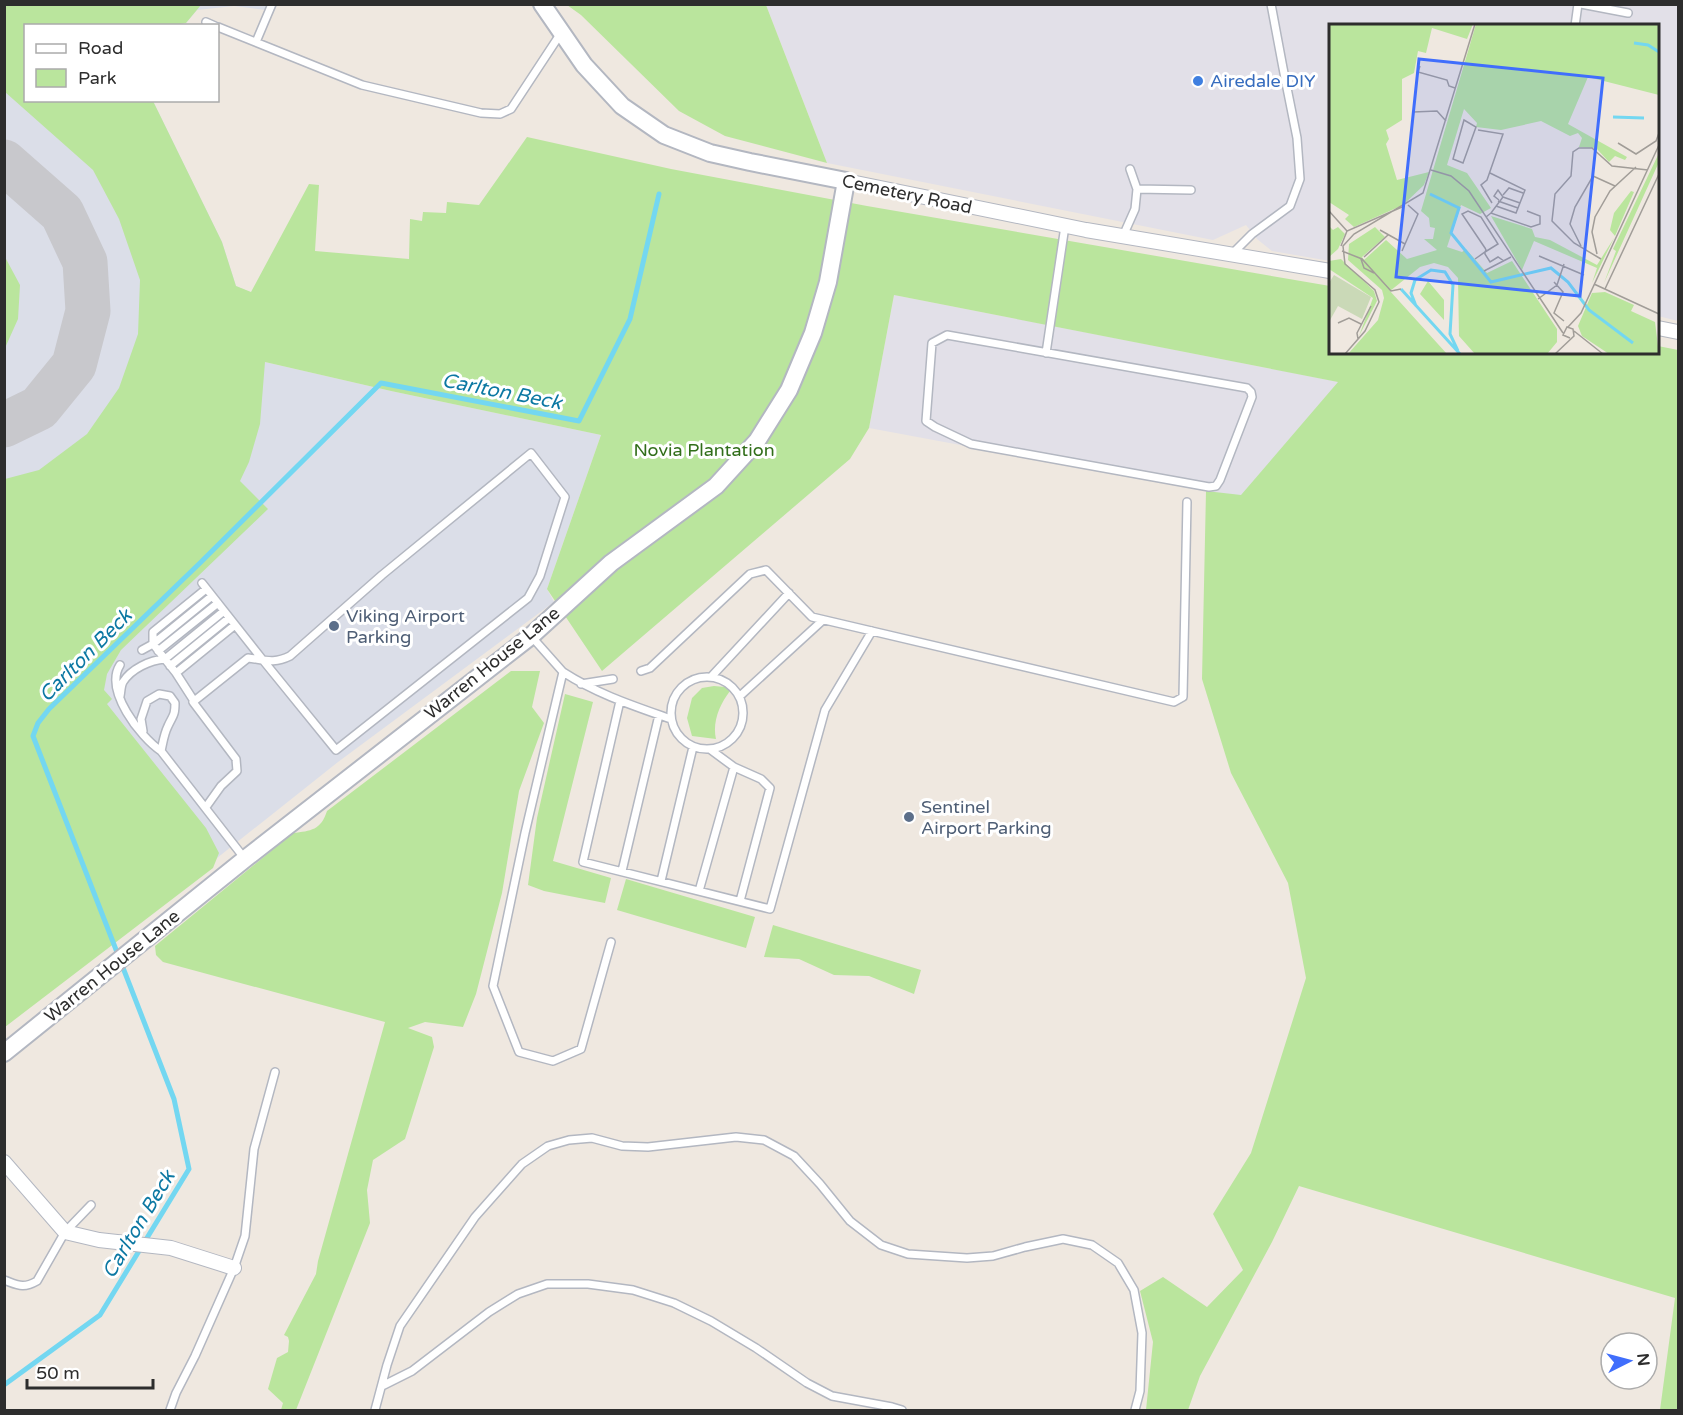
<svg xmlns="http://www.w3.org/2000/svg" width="1683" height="1415" font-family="'Varela Round',sans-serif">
	<rect width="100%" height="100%" fill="#efe8e0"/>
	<!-- industrial -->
	<path fill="#e2e0e8" d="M766,5H1678V321L1658,316V26H1330V261L1272,251L1257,239L1246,225L1213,240L827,163Z
		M894,295L1339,382L1241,496L1206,491L869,428Z"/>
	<!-- airport -->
	<path fill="#dbdee8" d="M5,5H277L273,14L265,10L234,6L197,10L186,23L174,25L26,26V100L153,101L222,242L236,286L252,293L265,362L391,391L601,435L547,589L554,602L338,762L207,866L143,906L5,1027Z"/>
	<!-- green -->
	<path fill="#bae59d" d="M5,5H201L186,23L174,25L26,26V100L153,101L222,242L236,286L251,292L309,184L319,185L315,251L409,259L410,219L422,221L423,212L446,213L447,202L479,205L527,137L671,169L867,206L1330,286V352H1658V346L1678,350V1410H1660L1675,1298L1299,1186L1272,1242L1200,1376L1188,1410H1146L1153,1342L1140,1291L1163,1277L1207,1307L1243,1270L1213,1214L1251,1153L1306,978L1288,883L1231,773L1202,679L1206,491L1241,495L1338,382L894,295L869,428L850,459L602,671L547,589L601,435L391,391L265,362L260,424L249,462L240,481L268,509L121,650L107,674L104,690L112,699L107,704L206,828L219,853L213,868L5,1027V479L39,470L87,434L119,388L138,334L140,280L119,219L93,170L5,92V73L6,71L4,69Z
		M567,5H766L827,163L725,136L679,111L581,15Z
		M5,257L20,285L18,319L5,348Z
		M511,671H540L532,707L544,723L519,791L502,893L476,994L463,1027L425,1022L408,1028L432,1037L434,1047L405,1139L373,1160L367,1190L370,1223L296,1410H281L283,1403L268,1389L277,1358L288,1352L289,1341L288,1337L284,1335L316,1274L318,1261L385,1022L163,962L156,955L155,946L293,833C311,831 321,830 327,811Z
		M714,686L725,687L730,691C720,704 712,722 716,739L692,736L687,718L692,698L702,688Z
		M565,694L593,702L553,861L611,878L605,903L544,891L528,885L537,818Z
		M626,879L755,917L746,948L617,910Z
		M773,925L921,970L914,994L869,976L834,975L799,959L764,957Z"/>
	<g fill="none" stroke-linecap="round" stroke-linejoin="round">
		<!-- stream -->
		<path stroke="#73d7f1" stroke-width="5" d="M4,1385L100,1315L189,1169L174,1099L33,736L38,723L49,709L201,562L381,383L579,421L630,319L659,194"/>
		<!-- taxiway -->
		<path stroke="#c8c8cc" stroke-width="45" d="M4,162L62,213L85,262L88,311L74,365L39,408L4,425"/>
		<defs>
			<path id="service" d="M1581,4L1628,13
				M206,22L215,26
				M1575,26L1578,4
				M218,27L362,85L481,113L500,114L511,109L561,33
				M256,42L272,4
				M1137,189L1191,190
				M1123,236L1135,209L1137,189L1130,169
				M1232,254L1252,234L1290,206L1300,179L1297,138L1283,68L1271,4
				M947,335L1247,388L1251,392L1252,397L1220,480L1216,486L1209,487L971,444L935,427L926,421L932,343Z
				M1046,353L1065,226
				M202,583L262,659L336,750L528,598L540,576L565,497L531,453L382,575L290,656C274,664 265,660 248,658L193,702L236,759L237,771L221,786L206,807
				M531,636L563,672L525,833L493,986L519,1052L553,1061L581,1049L611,942
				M153,644V632L206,589
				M153,644L212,596
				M142,650L153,644L176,673L194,701
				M158,651L218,603
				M120,665C104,690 140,737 161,751L245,859
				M170,666L229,618
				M641,671L650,668L750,574L766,570L812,617L1174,702L1183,697L1187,502
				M563,672C597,694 634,706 671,719
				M176,673L235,625
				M671 713a36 36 0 1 1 72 0a36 36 0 1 1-72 0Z
				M711,677L789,593
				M581,684L613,679
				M120,696C121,691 121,685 123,682C131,669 150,660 165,659L224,611
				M740,696L823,620
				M620,701L583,862L770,909L825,710L872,631
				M143,731L141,719L147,701L159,694L170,696L175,703C175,716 173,715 168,726C164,734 163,742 161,751
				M711,750L734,767L761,779L770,788L740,901
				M622,871L659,715
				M661,881L693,747
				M699,891L734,767
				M4,1280C18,1285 23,1289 37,1281L65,1232L91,1205
				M382,1386L412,1371L489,1312L518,1294L547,1284H588L633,1290L674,1303L711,1321L756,1348L807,1383L832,1396L892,1407L902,1410
				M170,1410L176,1393L195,1356L234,1268L245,1236L254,1149L275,1072
				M375,1410L387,1365L400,1326L475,1217L522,1164L548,1146L569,1140L592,1138L622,1146L648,1147L736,1137L764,1140L794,1156L820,1184L850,1221L881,1245L908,1254L967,1258L993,1256L1025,1247L1063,1239L1092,1245L1118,1263L1134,1290L1142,1333L1140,1391L1135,1410"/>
			<path id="minor" d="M846,181L1086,230L1330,271
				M1658,328L1678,332
				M4,1162L65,1232L99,1240L171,1248L234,1268"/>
			<path id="tertiary" d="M4,1053L245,859L531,636L611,563L716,486L757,441L789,390L813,333L828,282L846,181L750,162L710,153L664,135L622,106L584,65L542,4"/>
		</defs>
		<!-- service casing -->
		<use href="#service" stroke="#b3b7c1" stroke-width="10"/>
		<!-- minor casing -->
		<use href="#minor" stroke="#b3b7c1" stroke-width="16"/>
		<!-- tertiary casing -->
		<use href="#tertiary" stroke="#b3b7c1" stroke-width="20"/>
		<!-- service -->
		<use href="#service" stroke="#fff" stroke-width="7"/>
		<!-- minor -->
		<use href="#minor" stroke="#fff" stroke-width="14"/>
		<!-- tertiary -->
		<use href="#tertiary" stroke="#fff" stroke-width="16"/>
	</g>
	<!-- markers -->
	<circle fill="#3f7fe0" stroke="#fff" stroke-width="2" cx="1198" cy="81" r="6"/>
	<g fill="#5c6f8a" stroke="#fff" stroke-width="2">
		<circle cx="334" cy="626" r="6"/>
		<circle cx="909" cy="817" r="6"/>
	</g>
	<g text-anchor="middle" stroke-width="6" stroke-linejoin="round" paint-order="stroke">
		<!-- shop labels -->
		<g font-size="18" fill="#366cbe" stroke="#fff" text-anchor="start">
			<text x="1210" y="87">Airedale DIY</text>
		</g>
		<!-- street labels -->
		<g font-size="18" fill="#2d2d2d" stroke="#fff">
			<text transform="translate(907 194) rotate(12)" y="6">Cemetery Road</text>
			<text transform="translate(492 663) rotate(-39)" y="6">Warren House Lane</text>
			<text transform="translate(112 966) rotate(-39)" y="6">Warren House Lane</text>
		</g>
		<!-- park labels -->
		<g font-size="18" fill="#316e1a" stroke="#fff">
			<text x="704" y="456">Novia Plantation</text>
		</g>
		<!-- service labels -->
		<g font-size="18" fill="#4e5e75" stroke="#fff" text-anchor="start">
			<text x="346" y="622">Viking Airport<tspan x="346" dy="21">Parking</tspan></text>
			<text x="921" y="813">Sentinel<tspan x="921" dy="21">Airport Parking</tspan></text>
		</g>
		<!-- water labels -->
		<g font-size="20" font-style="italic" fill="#0c78a3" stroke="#fff">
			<text transform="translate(502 391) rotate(11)" y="7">Carlton Beck</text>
			<text transform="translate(85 655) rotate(-45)" y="7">Carlton Beck</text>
			<text transform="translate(138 1224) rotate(-59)" y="7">Carlton Beck</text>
		</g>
	</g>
	<!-- overview -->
	<g transform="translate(1329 24)">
		<rect width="330" height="330" fill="#efe8e0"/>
		<path d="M0,0H144L138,15L103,4L97,29L89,27L85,49L73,55V96L57,106L60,115L57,120L68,156L100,148L95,161L74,181L25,203L16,195L20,191L0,178ZM147,0H330V71L259,53L239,100L298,133L296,136L286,132L280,138L267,124L250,123L253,114L249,109L241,112L212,97L172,106L147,103L148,99L135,85L118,141L138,149L162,184L151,190L132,181L118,223L133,228L137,225L158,249L183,237L228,305V318L218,330H146L130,312L129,254L119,243L105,239L91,243L61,267L118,330H19L49,296L55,274L53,266L19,236L20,220L46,203L56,213L33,233L35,236L57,216L78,235L108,226L95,215H104L106,204L101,203L100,194L92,187ZM330,129V138L275,259L287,227L284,225ZM302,167L305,168L286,212L281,206L285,189ZM162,192L203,205L206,213L221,216L268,241L285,214L263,259L268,244L205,217L193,246ZM0,202L4,206L9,203L16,210L9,225L0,233ZM12,235L45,267L48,277L30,312L44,274L0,245V237ZM99,257L115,276V296L91,270ZM276,268L305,281L302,287L326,298L330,330H280L253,312L249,302L263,269Z" fill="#bae59d"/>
		<path d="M5,251L42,273L33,295L9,282L0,298V259Z" fill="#cad9b7"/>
		<path fill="none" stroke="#73d7f1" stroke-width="3" d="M305,19L319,21L330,28M284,93L315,94M101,170L130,184L122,209L162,258L222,244L239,258L260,286L304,319M72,265L131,330M87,282L82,269L86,256L102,246L116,248L124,261L121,310L129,327"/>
		<path fill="none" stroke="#a19d98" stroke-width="1.5" d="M91,42L89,48L118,56L120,62L126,64M84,88L108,87L117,97M135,96L147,103L134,139L124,135ZM149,106L174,110L158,156L152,161L163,179M289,119L307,130L327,117L330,109M102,146L122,152L140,167L234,309M161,149L196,166L187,189L167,182M174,171L180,164L194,169M174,173L191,179M169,177L189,184M0,187L18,207M162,189L174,173L169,166L165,172L170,176M157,193L162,189L202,203L211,200V192L198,187M51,206L76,220M12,222L18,207L73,183M252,222L241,200L246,183L264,152L286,162M13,227L33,235L62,267L72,265M73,227L89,190L79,181M268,230L263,208L266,193L281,167L307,143M210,232L255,251M35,233L59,211M32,235L35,244L45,249M146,235L156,228L169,220L152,193L139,187L133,190L156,224L157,226L156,228V230L161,238L169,233L175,237M272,235L245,219L223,197L226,170L242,152L244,128L250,124H263L283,142L319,146M155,247L182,233M225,258L234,268L225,289L235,297M265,260L330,290M276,265L330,150M209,275L228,261L235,240M9,299L20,294L32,300M239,303L252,289L330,121M245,307L274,330M29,315L28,309L42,282M16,330L36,307L50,278L46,266L16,240L14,222L25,210L94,169L146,0M226,330L245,312L244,305L238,303L234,311L241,314"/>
		<path fill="#406efc" fill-opacity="0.15" stroke="#406efc" stroke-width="3" d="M90,35L274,54L251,272L67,253Z"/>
		<rect width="330" height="330" fill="none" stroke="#2d2d2d" stroke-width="3"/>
	</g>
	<!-- border -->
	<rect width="1683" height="1415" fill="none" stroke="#2d2d2d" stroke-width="12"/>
	<!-- legend -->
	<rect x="24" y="24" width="195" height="78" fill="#ffffff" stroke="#ababab" stroke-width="1.5"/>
	<rect x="36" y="44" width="30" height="9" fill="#ffffff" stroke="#ababab" stroke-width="1.5"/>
	<text x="78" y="54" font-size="18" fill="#2d2d2d">Road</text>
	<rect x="36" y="69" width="30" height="18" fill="#bae59d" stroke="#ababab" stroke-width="1.5"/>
	<text x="78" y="84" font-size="18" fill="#2d2d2d">Park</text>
	<!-- north arrow -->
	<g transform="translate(1629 1361) rotate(84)"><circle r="28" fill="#ffffff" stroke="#ababab" stroke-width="1.5"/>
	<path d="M0-4.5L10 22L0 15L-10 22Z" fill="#406efc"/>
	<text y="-9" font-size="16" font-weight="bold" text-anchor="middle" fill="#2d2d2d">N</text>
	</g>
	<!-- scale -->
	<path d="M27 1379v9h126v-9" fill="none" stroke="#2d2d2d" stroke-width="3"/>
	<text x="36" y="1379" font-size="18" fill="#2d2d2d" stroke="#ffffff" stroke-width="4.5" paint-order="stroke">50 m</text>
</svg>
